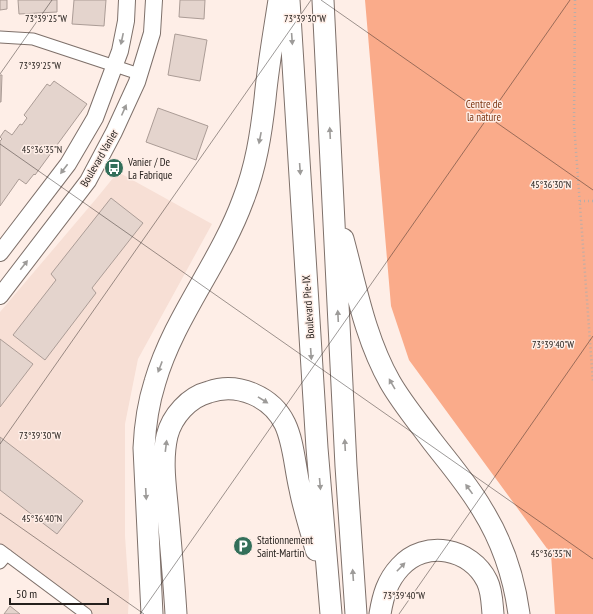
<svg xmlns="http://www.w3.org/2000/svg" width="593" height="614" font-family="'PT Sans Narrow',sans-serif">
	<rect width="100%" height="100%" fill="#feeee7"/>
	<!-- built -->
	<path fill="#f7dfd5" d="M118,172L212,224L138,359L125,424V536L129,594L128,614H86L0,550V312L96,199Z"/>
	<!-- green -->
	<path fill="#faab8a" d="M365,0H593V614H555L551,554L409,360L391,306Z"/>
	<!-- building -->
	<path fill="#e4d4cd" stroke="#ab9c96" d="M0,0H7V9L0,10Z
		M18,0H57V12L19,14Z
		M74,0H106L104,26L72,24Z
		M180,0H205L204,19L179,17Z
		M175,34L207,40L200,81L168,75Z
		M0,75H2L1,102H0Z
		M54,81L87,104L35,175L34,174L26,184L19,179L0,206V141L2,139L0,137L5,130L12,135L20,124L22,125L27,118L24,115L47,84L50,86Z
		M158,108L208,126L196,160L146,142Z
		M111,198L143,223L92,288L96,293L45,360L13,335L56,280L51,274Z
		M0,339L33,364L0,407Z
		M0,437L83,501L57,534L0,490Z
		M10,606L20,614H4Z"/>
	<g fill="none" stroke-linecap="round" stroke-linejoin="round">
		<defs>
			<path id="street" d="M0,37L33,39L139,74
				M0,550L86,614
				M0,563L7,555"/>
			<path id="secondary" d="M0,253L68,164L95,118L120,51L126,21L127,0
				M0,296L88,181L114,132L137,82L152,33L154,0"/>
			<path id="highway" d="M289,0L317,448L331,614
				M323,0L346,466L356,614
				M343,239C356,287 365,338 390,382C402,403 418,422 432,441C449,463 468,485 482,509C502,541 514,577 519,614
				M152,614L144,448C145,425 148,404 155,382C174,317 220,263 243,200C256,167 261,134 265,99C268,66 274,33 279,0
				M176,614C174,581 171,548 168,515C166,489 161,462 167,436C172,416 189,397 209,392C223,387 239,388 253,394C295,412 291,451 300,489C304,510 311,530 316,550
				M380,614C383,596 387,581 400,567C425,539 471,548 487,581C492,591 492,603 493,614"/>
		</defs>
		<!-- street casing -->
		<use href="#street" stroke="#7e706a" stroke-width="13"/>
		<!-- secondary casing -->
		<use href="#secondary" stroke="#7e706a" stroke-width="18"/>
		<!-- highway casing -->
		<use href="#highway" stroke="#7e706a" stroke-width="23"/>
		<!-- path -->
		<path stroke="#baada7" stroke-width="2.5" stroke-dasharray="1 3" stroke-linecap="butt" d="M575,0L574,124L593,382
			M580,201H593"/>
		<!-- street -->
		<use href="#street" stroke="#fff" stroke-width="11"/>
		<!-- secondary -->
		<use href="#secondary" stroke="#fff" stroke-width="16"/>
		<!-- highway -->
		<use href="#highway" stroke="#fff" stroke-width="21"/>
	</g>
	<!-- one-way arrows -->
	<defs><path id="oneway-solid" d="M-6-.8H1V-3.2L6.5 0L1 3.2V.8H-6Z"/></defs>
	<g fill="#9d9b99">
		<use href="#oneway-solid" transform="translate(122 39) rotate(102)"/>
		<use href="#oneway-solid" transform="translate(292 39) rotate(86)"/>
		<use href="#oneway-solid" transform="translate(124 110) rotate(-66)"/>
		<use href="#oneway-solid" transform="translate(330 133) rotate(-93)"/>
		<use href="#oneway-solid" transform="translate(260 138) rotate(101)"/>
		<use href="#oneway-solid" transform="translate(64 169) rotate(127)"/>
		<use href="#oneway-solid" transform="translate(300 169) rotate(86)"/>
		<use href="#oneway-solid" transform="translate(24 265) rotate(-52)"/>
		<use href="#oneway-solid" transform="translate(338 316) rotate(-93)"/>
		<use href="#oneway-solid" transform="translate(311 354) rotate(86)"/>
		<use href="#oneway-solid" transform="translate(160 367) rotate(111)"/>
		<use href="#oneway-solid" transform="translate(392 384) rotate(-120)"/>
		<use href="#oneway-solid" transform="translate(263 400) rotate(32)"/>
		<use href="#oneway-solid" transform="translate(345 445) rotate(-93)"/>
		<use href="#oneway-solid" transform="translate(166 446) rotate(-83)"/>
		<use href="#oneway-solid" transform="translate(320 484) rotate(85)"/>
		<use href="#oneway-solid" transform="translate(469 489) rotate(-126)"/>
		<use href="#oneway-solid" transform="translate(146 494) rotate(87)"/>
		<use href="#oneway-solid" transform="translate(401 567) rotate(-46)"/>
		<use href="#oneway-solid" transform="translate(353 575) rotate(-94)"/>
	</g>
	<!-- ticks -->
	<path fill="none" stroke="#25201d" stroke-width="1" stroke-opacity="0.45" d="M321,0L593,190M0,74L52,0M0,144L593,559M0,444L311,0M0,513L144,614M140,614L570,0M399,614L593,336"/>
	<!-- icons -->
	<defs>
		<symbol id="bus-disc" viewBox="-11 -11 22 22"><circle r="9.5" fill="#336f5a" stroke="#feeee7"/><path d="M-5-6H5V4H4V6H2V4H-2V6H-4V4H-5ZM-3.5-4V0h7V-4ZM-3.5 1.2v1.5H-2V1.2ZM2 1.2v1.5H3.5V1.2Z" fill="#fff"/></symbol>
		<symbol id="parking-disc" viewBox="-11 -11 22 22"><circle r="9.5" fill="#336f5a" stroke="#feeee7"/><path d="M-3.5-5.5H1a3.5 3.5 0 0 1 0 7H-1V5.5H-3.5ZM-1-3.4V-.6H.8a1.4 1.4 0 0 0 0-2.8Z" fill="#fff"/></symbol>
	</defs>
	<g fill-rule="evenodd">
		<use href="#bus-disc" x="103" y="157" width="22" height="22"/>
		<use href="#parking-disc" x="232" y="535" width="22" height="22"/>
	</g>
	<g text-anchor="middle" stroke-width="3" stroke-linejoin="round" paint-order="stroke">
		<!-- park labels -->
		<g font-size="11" fill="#7c3511" stroke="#feeee7">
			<text x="484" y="108">Centre de<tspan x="484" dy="13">la nature</tspan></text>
		</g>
		<!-- street labels -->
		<g font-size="11" fill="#25201d" stroke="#feeee7">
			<text transform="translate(99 158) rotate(-60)" y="4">Boulevard Vanier</text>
			<text transform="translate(308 307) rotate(-94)" y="4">Boulevard Pie-IX</text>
		</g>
		<!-- poi labels -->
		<g font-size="11" fill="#25201d" stroke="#feeee7" text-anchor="start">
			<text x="128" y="166">Vanier / De<tspan x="128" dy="13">La Fabrique</tspan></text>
			<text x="257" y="544">Stationnement<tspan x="257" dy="13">Saint-Martin</tspan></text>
		</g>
	</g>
	<g font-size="10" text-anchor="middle" fill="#25201d" stroke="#feeee7" stroke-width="3" stroke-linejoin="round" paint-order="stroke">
		<text x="46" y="22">73°39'25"W</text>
		<text x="305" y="22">73°39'30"W</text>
		<text x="40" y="69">73°39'25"W</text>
		<text x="42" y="153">45°36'35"N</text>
		<text x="551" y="188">45°36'30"N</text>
		<text x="553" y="348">73°39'40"W</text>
		<text x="40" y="439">73°39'30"W</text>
		<text x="42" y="522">45°36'40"N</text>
		<text x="551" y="557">45°36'35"N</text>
		<text x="404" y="599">73°39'40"W</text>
	</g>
	<!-- scale -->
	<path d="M10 598v6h98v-6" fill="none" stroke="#25201d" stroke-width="2"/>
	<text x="16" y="598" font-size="12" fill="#25201d" stroke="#feeee7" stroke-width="3" paint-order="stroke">50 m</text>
</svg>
